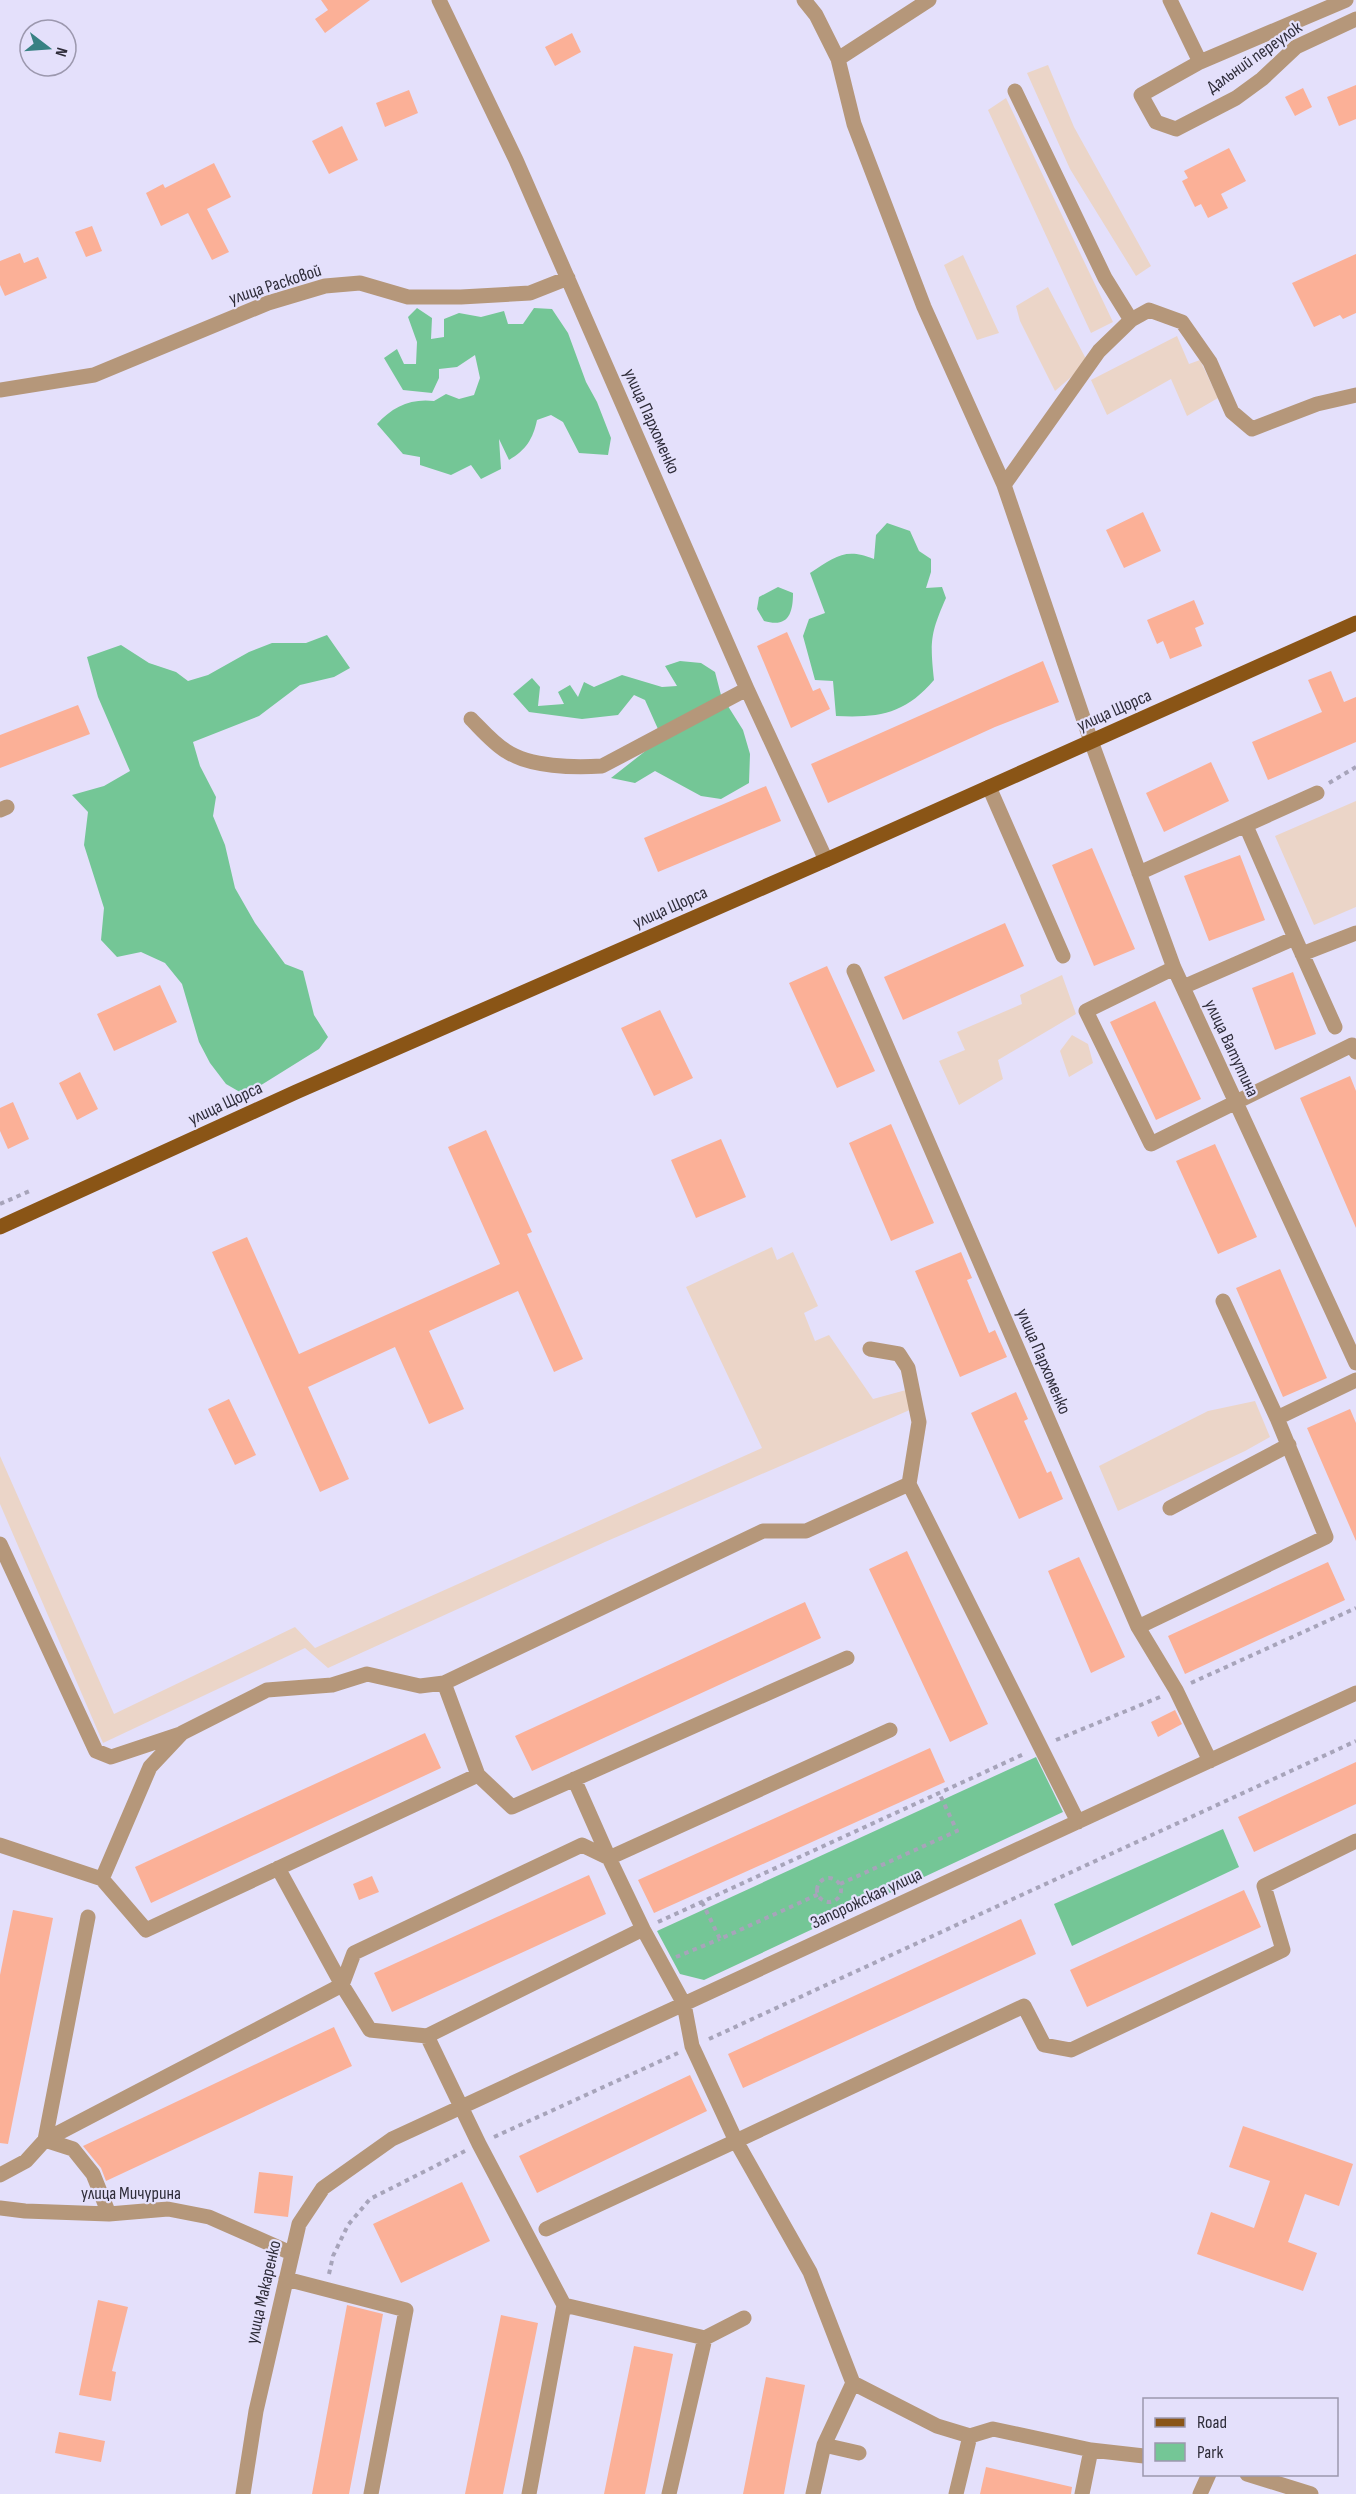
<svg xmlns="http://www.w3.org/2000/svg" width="1356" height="2494" font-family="'Sofia Sans Condensed',sans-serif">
	<rect width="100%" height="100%" fill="#e4e0fb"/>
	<!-- industrial -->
	<path fill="#ebd5c8" d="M1048,65L1074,127L1151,266L1136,276L1070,169L1027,73Z
		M1006,98L1113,322L1091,333L988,110Z
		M963,255L999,333L977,340L944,265Z
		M1048,287L1085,357V365L1055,391L1020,321L1016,306Z
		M1177,336L1189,364L1200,360L1218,398L1187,416L1171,379L1107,415L1091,380Z
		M1356,801V907L1314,925L1275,836Z
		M1062,975L1076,1014L998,1060L1003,1079L959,1105L939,1061L965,1050L957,1032L1022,1004L1020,995Z
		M1072,1035L1088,1044L1093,1063L1069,1077L1060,1051Z
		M772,1247L777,1260L793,1252L818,1306L804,1313L815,1341L829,1335L873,1399L906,1390L912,1409L605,1542L328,1668L305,1648L103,1743L0,1504V1456L114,1714L295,1627L315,1648L762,1448L686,1287Z
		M1255,1401L1270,1437L1245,1451L1118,1511L1099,1466L1208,1411Z"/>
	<!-- green -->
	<path fill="#74c696" d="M417,308L432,318L431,339L444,337V319L459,313L481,317L504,311L508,324H523L534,308L552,309L568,333L586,382L597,402L611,438L608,455L579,453L563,422L551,415L537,420C533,439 526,450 509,460L499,439L501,469L481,479L471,465L451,475L420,465V457L403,454L377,424C392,407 411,398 434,401L446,394L459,399L474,395L480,378L475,355L457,367L439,369V378L432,393L403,390L384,358L397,349L404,364H416L417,342L408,317Z
		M887,523L910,531L919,551L931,559V572L926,588L942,587L946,598C930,634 930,642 934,680C905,714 879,718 836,716L833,681L815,680L803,636L809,619L825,613L810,573C835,557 845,547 874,559L876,535Z
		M778,587L793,593C793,614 788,628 764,621L757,609L759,597Z
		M327,635L350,668L334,677L300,685L259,716L193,742L200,766L216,797L213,816L225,845L235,888L255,923L285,964L303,971L314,1015L328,1037L319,1049L245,1095L226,1084L210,1063L199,1042L182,984L165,963L141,952L117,957L101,940L104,908L84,845L88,812L72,795L104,786L130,771L98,697L87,657L121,645L149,663L176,672L188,681L208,675L249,652L272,643H306Z
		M680,661L701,663L715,672L721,695L743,730L750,754L749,783L721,799L701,796L655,771L635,783L611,778L662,738L645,700L634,695L618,715L582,719L529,712L513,694L532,678L540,687L538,706L564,704L558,692L570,685L578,697L584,682L594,687L622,675L662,687L677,686L665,666Z
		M1036,1757L1063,1812L704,1980L680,1974L657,1931Z
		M1223,1829L1239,1867L1072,1946L1054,1904Z"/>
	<!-- building -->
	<path fill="#fbb097" d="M321,0H370L325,33L315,19L328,10Z
		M572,33L581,52L555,66L545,47Z
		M1356,85V119L1339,126L1327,97Z
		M1303,88L1312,107L1295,116L1285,97Z
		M409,90L418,113L385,127L376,103Z
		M342,126L358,160L329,174L312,141Z
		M1229,148L1246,181L1221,194L1228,208L1208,218L1201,204L1195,207L1182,181L1188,178L1184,171Z
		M214,163L231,197L207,209L229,252L212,260L188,213L161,226L146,193L163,184L165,188Z
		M92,226L102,251L86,257L75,232Z
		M20,253L24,263L38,257L47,278L5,296L0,285V261Z
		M1356,254V313L1343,319L1340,315L1314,327L1292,283Z
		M1143,512L1161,551L1124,568L1106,530Z
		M1194,600L1204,624L1195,628L1202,646L1170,659L1163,641L1157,644L1147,620Z
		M787,632L813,691L820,688L830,709L791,728L757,646Z
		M1043,661L1059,702L995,727L828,803L811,764Z
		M1331,671L1344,702L1356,697V742L1268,780L1252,742L1322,712L1308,680Z
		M78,705L90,734L0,768V735Z
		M1211,762L1229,801L1164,832L1146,793Z
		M766,786L781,821L658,872L644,838Z
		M1092,848L1135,949L1094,966L1052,865Z
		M1240,855L1265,920L1209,941L1184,876Z
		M1005,923L1024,966L903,1020L884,977Z
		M827,966L875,1071L837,1088L789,983Z
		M1293,972L1316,1034L1275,1050L1252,988Z
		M160,985L177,1022L114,1051L97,1014Z
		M1155,1001L1201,1099L1156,1120L1110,1022Z
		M660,1010L693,1078L654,1096L621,1028Z
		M80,1072L98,1109L77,1120L59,1083Z
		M1350,1076L1356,1091V1228L1300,1098Z
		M13,1102L29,1139L8,1149L0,1131V1108Z
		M891,1124L934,1223L891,1241L849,1143Z
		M486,1130L532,1232L527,1234L583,1359L554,1372L518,1291L429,1331L464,1409L429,1424L395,1347L308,1387L349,1479L320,1492L212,1252L247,1237L299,1354L500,1264L448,1147Z
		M721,1139L746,1197L696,1218L671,1160Z
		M1215,1144L1257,1237L1218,1254L1176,1161Z
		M961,1252L972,1278L967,1280L989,1333L995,1330L1007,1357L960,1377L915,1271Z
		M1280,1269L1327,1378L1283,1397L1236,1288Z
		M1016,1392L1028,1419L1024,1421L1047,1473L1051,1471L1063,1499L1019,1519L971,1413Z
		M229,1399L256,1455L235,1465L208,1409Z
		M1350,1409L1356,1423V1541L1307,1428Z
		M907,1551L988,1724L950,1742L869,1569Z
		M1079,1557L1125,1657L1091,1673L1048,1571Z
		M1328,1562L1345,1600L1185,1674L1168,1636Z
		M805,1602L821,1638L532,1771L515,1736Z
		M1175,1710L1182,1724L1158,1737L1151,1722Z
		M425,1733L441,1768L151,1903L135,1867Z
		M930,1748L945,1782L654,1913L638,1880Z
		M1356,1762V1804L1254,1852L1238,1817Z
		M589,1875L606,1914L392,2012L374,1973Z
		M372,1876L379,1892L359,1900L353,1884Z
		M1244,1890L1261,1927L1087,2007L1070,1970Z
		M13,1910L53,1918L8,2144L0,2143V1975Z
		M1021,1919L1036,1954L743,2088L728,2054Z
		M334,2027L352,2066L106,2181L101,2168L83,2146Z
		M690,2075L707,2111L537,2193L519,2156Z
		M1243,2126L1353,2164L1339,2206L1305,2194L1288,2242L1317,2253L1303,2291L1197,2254L1211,2212L1254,2228L1270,2181L1229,2167Z
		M259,2172L293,2176L288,2217L254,2213Z
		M462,2182L490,2241L401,2283L373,2224Z
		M98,2300L128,2307L112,2371L116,2372L111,2401L79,2395Z
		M347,2305L383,2314L369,2390L349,2494H312Z
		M501,2315L538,2323L533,2348L503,2494H465Z
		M634,2346L673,2354L647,2485L645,2494H604Z
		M766,2377L805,2385L790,2461L784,2494H743Z
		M59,2432L105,2441L101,2462L55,2453Z
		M986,2467L1072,2487L1071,2494H980Z"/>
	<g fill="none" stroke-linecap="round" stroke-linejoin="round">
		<!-- path -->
		<path stroke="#a7a4ba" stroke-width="4" stroke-dasharray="4.5 4.5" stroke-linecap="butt" d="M1329,783L1356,767
			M0,1204L32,1190
			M1191,1683L1356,1608
			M1056,1740L1160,1697
			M817 1890a12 12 0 1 1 24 0a12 12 0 1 1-24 0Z
			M840,1884L957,1831L940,1795
			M702,1902L720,1939L819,1894
			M658,1922L1024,1754
			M676,1957L720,1939
			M709,2039L1356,1741
			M494,2137L678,2053
			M329,2274L333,2256L348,2225L370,2199L465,2151"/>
		<!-- minor -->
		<path stroke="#b5977a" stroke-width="15" d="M439,0L516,160L747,689L826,860
			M804,0L816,15L838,59L854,124L924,307L1004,485L1091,741L1174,968L1356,1363
			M1170,0L1200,62
			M1346,0L1200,62L1141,95L1156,122L1176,129L1236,98L1262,79L1296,47L1356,19
			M838,59L929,0
			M1131,320L1149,310L1182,322L1210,362L1232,412L1252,429L1317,404L1356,395
			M0,390L94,375L268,303L325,286L360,283L408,297H461L530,293L568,278
			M1004,485L1099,351L1131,320L1105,278L1015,91
			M471,719C482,730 493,743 506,751C530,767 574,768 602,766L747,689
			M989,787L1063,956
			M0,810L7,807
			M1139,873L1317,793
			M1295,938L1335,1027
			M1302,954L1356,933
			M1174,968L1086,1011L1151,1144L1352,1045L1356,1052
			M854,971L1138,1627L1176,1690L1210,1761
			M1183,987L1295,938L1246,826
			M1277,1418L1356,1380
			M909,1484L1078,1822
			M1170,1508L1289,1445
			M0,1544L96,1751L111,1757L180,1734
			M1138,1627L1326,1537L1277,1418L1223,1301
			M478,1775L444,1683L763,1531H806L909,1484L919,1422L908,1368L899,1354L870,1349
			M574,1779L609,1858
			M0,1845L102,1879L150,1767L182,1733L267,1690L332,1685L367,1674L420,1686L444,1683
			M278,1868L342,1985
			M102,1879L146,1930L478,1775L512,1807L847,1658
			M88,1917L45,2140L342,1985L370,2030L427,2036
			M643,1929L609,1858L890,1730
			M342,1985L354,1953L582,1845L609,1858
			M0,2175L26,2161L45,2140L73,2149L93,2174L109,2214
			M0,2208L25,2211L109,2214L168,2209L209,2217L291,2253
			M546,2229L736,2141L692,2046L684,2004L643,1929L427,2036L479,2144L564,2305L705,2338
			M286,2279L406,2310L371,2494
			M970,2436L993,2429L1091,2450
			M824,2445L853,2383
			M1247,2474L1311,2494
			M243,2494L256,2411L299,2224L323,2188L392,2139L1356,1693
			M529,2494L564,2305
			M669,2494L705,2338L744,2318
			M813,2494L824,2445L859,2453
			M956,2494L970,2436L937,2426L853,2383L810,2272L736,2141L1024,2006L1044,2045L1071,2050L1283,1950L1264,1886L1356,1841
			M1082,2494L1091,2450L1144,2456
			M1200,2494L1209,2474"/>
		<!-- major -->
		<path stroke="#8a5516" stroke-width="15" d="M0,1227L296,1092L826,860L1356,623"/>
	</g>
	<g text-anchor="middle" stroke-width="4.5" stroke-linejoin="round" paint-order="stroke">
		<!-- street labels -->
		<g font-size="18" fill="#2f2d3a" stroke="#e4e0fb">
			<text transform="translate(1254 57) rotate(-35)" y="6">Дальний переулок</text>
			<text transform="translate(275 284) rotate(-18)" y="6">улица Расковой</text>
			<text transform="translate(652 421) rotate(66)" y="6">улица Пархоменко</text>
			<text transform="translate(1114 710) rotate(-24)" y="6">улица Щорса</text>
			<text transform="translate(670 907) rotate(-24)" y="6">улица Щорса</text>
			<text transform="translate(1232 1048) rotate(65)" y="6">улица Ватутина</text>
			<text transform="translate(225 1103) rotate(-25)" y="6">улица Щорса</text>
			<text transform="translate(1044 1361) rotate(67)" y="6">улица Пархоменко</text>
			<text transform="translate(866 1898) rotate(-25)" y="6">Запорожская улица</text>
			<text x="131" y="2199">улица Мичурина</text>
			<text transform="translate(263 2292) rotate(-77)" y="6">улица Макаренко</text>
		</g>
	</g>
	<!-- legend -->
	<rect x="1143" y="2398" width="195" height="78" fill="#e4e0fb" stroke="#9c98ae" stroke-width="1.5"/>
	<rect x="1155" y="2418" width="30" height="9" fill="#8a5516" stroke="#9c98ae" stroke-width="1.5"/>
	<text x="1197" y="2428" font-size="18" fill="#2f2d3a">Road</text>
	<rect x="1155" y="2443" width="30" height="18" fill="#74c696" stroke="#9c98ae" stroke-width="1.5"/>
	<text x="1197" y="2458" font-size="18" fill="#2f2d3a">Park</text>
	<!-- north arrow -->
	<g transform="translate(48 48) rotate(107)"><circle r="28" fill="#e4e0fb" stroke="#9c98ae" stroke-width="1.5"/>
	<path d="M0-4.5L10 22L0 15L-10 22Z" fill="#388183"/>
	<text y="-9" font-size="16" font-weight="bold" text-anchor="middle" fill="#2f2d3a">N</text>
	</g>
</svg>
